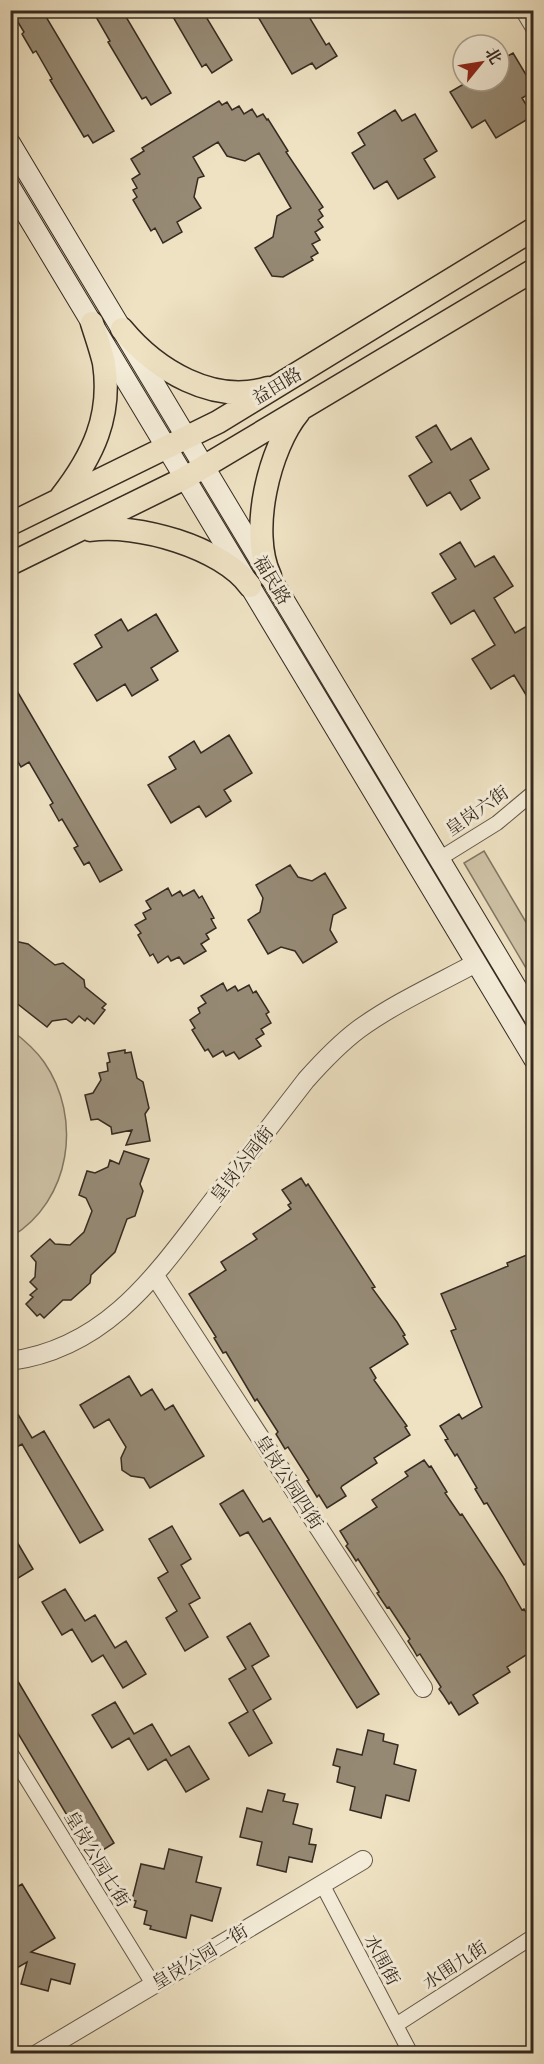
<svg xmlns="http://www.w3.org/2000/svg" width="544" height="2064" font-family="Alegreya,'Noto Serif SC',serif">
	<rect width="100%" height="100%" fill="#eee2c3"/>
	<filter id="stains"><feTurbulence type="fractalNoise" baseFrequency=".00333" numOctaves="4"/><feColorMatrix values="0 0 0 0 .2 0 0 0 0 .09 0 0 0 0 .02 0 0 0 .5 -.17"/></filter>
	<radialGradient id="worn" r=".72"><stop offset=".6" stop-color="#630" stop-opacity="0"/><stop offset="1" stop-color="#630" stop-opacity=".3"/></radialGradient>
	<!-- green -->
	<path fill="#cfc3a7" stroke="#827764" stroke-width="1.5" d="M484,851L533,934V980L464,863Z
		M11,1030C23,1039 35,1049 44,1062C83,1118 71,1201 11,1237Z"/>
	<!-- building -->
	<path fill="#968a75" stroke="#362b21" stroke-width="1.5" d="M30,10H42L114,131L93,143L88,135L84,137L50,80L52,79L36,51L33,53L22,34L24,32L16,19Z
		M92,10H122L171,93L151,105L146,97L142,99L108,42L110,41Z
		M169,10H202L232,60L212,73L206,64L202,67Z
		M254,10H305L326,45L329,43L337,56L316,69L312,63L292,74Z
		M513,53L534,88V91L522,98L533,116L496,138L485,120L472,128L450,92L469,81H499V61Z
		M219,101L222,105L227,102L232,110L239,106L244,114L252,109L257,117L263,114L267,120L268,119L288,151L286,152L323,207L319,210L323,216L318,220L323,227L315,232L320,240L312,244L318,253L311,257L313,260L283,277L272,276L255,248L273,237L277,216L291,208L259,153L245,161L227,156L218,142L193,157L204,176L198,178L194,197L201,208L177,222L182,232L163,243L155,228L151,231L133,200L137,197L133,190L137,188L132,179L140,174L131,159L144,151L142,148Z
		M395,110L402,121L415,114L437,151L424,159L435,177L398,199L387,181L374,189L352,153L365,145L358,133Z
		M436,425L451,450L471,438L489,469L470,480L480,498L461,510L450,492L427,506L409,476L432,462L416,437Z
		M460,542L475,567L494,556L513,586L494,598L515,633L534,622V708L514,675L491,689L472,659L495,645L474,610L451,624L432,593L456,579L440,554Z
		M156,614L178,651L151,668L158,680L132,696L125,684L97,701L74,664L102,647L95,635L121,619L128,631Z
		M10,679L122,870L100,882L89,862L84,865L74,848L78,846L62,819L59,821L50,805L53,803L29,762L21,767L10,749V747L17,743L10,732Z
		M229,735L252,773L224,790L231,801L206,817L199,806L171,823L148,785L176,769L169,757L194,741L201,753Z
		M290,865L298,877L312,881L325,873L346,908L333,915L330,930L337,942L303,963L295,951L281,947L268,954L248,920L260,912L263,898L256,885Z
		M168,888L172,896L180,891L183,896L194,890L199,898L202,896L214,918L211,919L216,928L206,934L209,939L201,944L206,951L184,964L179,957L171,961L168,956L158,963L153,954L150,956L138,935L141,933L135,925L146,919L143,913L151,909L146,901Z
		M10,940L28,944L55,965L63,963L84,980L85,987L106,1004L102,1008L105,1010L94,1024L87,1018L85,1021L79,1016L72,1023L66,1019L52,1021L47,1027L10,998Z
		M223,983L227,991L235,986L238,991L249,985L253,993L256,991L269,1012L266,1014L271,1023L261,1029L264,1034L256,1039L261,1046L239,1059L234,1052L226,1056L223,1051L213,1057L208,1049L205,1051L192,1030L195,1028L190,1020L200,1013L198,1008L206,1003L201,996Z
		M125,1050V1053L131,1052L137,1078L143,1082L149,1108L145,1114L150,1141L126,1145L132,1130L112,1134L111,1127L98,1119L91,1120L85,1095L93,1093L101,1080L99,1073L108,1071L107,1063L110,1062L108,1053Z
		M124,1151L149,1159L140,1184L143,1191L135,1216L127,1219L115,1252L91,1275L90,1283L71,1300H63L44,1318L40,1314L37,1316L26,1304L33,1297L30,1295L37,1289L30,1282L35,1277L36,1262L31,1256L50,1239L55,1244L70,1245L84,1232L92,1211L86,1198L79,1195L87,1171L95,1173L108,1167L110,1160L119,1164Z
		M301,1178L306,1186L308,1184L375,1287L372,1288L397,1322L405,1335L403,1336L408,1344L370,1368L376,1378L374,1380L407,1426L405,1427L410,1435L374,1458L377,1463L342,1486L341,1488L346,1496L327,1508L319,1495L317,1497L307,1481L309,1480L288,1447L285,1449L276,1434L278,1432L257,1399L255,1401L226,1352L223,1353L214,1338L216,1337L189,1294L226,1270L221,1262L257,1239L253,1234L291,1209L288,1205L291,1203L282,1190Z
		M534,1252V1326L528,1328L534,1343V1559L524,1565L487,1503L484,1504L475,1489L477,1488L457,1454L455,1456L445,1440L448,1439L440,1426L459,1414L462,1419L482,1407L451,1331L456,1329L441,1294L508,1266L507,1263Z
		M129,1376L141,1396L152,1389L165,1410L173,1405L204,1456L150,1488L144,1478L131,1476L122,1470L121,1458L126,1447L109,1419L94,1428L80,1405Z
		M10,1401L32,1438L44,1431L103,1530L80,1543L22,1444L10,1451Z
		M424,1460L429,1467L431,1466L447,1492L445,1493L460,1515L462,1514L503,1577L522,1610L524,1609L534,1624V1650L507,1667L510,1672L473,1695L478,1703L459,1715L451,1702L449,1704L444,1696L439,1689L441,1687L420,1654L417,1656L413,1649L408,1641L410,1639L389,1607L387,1608L377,1593L379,1592L358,1559L356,1561L351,1553L346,1546L348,1544L340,1531L377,1507L372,1500L408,1476L405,1472Z
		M243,1490L263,1522L270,1518L379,1694L357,1708L248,1532L240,1536L220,1504Z
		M172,1526L191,1559L181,1565L200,1598L189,1604L208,1637L185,1651L166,1618L177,1611L158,1578L168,1572L149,1539Z
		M10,1530L33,1569L10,1583Z
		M65,1589L85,1621L95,1615L115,1648L126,1641L146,1674L123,1688L103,1655L92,1662L72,1629L62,1635L42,1602Z
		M250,1623L269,1656L252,1666L271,1699L253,1710L272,1743L249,1756L229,1723L248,1712L229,1679L246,1669L227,1637Z
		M10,1668L114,1843L92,1857L10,1720Z
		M115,1702L134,1734L152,1724L171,1756L189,1746L209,1779L186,1792L166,1759L148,1770L129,1738L112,1748L92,1715Z
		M368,1730L384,1734L383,1741L398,1745L394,1764L416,1770L409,1801L386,1795L381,1818L350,1810L355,1787L337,1782L340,1767L333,1765L337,1749L362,1755Z
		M268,1790L285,1794L283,1801L298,1804L293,1824L312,1829L309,1844L316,1845L312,1862L289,1857L286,1872L257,1865L262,1842L240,1837L247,1808L262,1812Z
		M169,1849L202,1857L196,1882L221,1888L212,1921L191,1915L186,1938L150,1929L151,1926L144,1924L147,1911L134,1907L136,1901L132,1900L141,1864L164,1869Z
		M22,1884L55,1938L31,1952L75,1964L70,1984L51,1979L48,1991L21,1984L27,1962L10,1972V1891Z"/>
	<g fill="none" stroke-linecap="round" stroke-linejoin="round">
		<defs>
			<path id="minor" d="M522,10L534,30
				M439,859L497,823L534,792
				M10,1752L153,1984
				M322,1884L411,2054
				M396,2025L534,1936"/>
			<path id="tertiary" d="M155,1276L423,1688
				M10,1361C107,1348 156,1275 211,1203C243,1162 274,1121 306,1080C322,1062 339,1044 359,1029C395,1003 437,984 476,963
				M37,2054L363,1860"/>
			<path id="secondary" d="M10,143L534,1017
				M10,187L534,1059"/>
			<path id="primary" d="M122,329C156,370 213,405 268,388
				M61,497C93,456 112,416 104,363C101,350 96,336 92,323
				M10,524L218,422L534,229
				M90,530C136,523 222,547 250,586
				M10,564L185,478L534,270
				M270,576C249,532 269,448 299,412"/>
		</defs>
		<!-- minor casing -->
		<use href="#minor" stroke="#64594a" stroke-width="16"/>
		<!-- tertiary casing -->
		<use href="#tertiary" stroke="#64594a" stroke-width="20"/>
		<!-- secondary casing -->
		<use href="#secondary" stroke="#362b21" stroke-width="22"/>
		<!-- primary casing -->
		<use href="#primary" stroke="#362b21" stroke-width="25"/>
		<!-- minor -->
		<use href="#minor" stroke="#f4ecd8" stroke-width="14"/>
		<!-- tertiary -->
		<use href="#tertiary" stroke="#f4ecd8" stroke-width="18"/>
		<!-- secondary -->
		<use href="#secondary" stroke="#f4ecd8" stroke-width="20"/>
		<!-- primary -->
		<use href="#primary" stroke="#eee2c3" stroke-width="22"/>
	</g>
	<g text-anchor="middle" stroke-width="6" stroke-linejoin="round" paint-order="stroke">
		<!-- street labels -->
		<g font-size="18" fill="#362b21" stroke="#f4ecd8">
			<text transform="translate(277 386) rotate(-31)" y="6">益田路</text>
			<text transform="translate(272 580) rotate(59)" y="6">福民路</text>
			<text transform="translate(477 811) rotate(-35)" y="6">皇岗六街</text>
			<text transform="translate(242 1164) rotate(-52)" y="6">皇岗公园街</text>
			<text transform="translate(289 1482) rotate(57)" y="6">皇岗公园四街</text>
			<text transform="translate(97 1859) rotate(59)" y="6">皇岗公园七街</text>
			<text transform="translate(200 1957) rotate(-31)" y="6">皇岗公园一街</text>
			<text transform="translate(382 1960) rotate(62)" y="6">水围街</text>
			<text transform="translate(455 1965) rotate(-33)" y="6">水围九街</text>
		</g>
	</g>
	<!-- margin -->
	<rect width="544" height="2064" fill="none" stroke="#eee2c3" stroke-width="36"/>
	<rect x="12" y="12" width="520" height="2040" fill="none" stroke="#362b21" stroke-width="3"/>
	<rect x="18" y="18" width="508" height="2028" fill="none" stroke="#362b21" stroke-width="1.5"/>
	<!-- north arrow -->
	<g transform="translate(481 63) rotate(60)"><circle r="28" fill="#f4ecd8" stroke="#a89f8f" stroke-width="1.5"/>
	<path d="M0-4.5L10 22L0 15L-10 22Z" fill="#8f2418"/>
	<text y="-9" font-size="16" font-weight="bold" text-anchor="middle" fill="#362b21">北</text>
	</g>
	<rect width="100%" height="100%" filter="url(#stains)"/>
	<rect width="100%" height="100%" fill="url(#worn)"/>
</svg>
